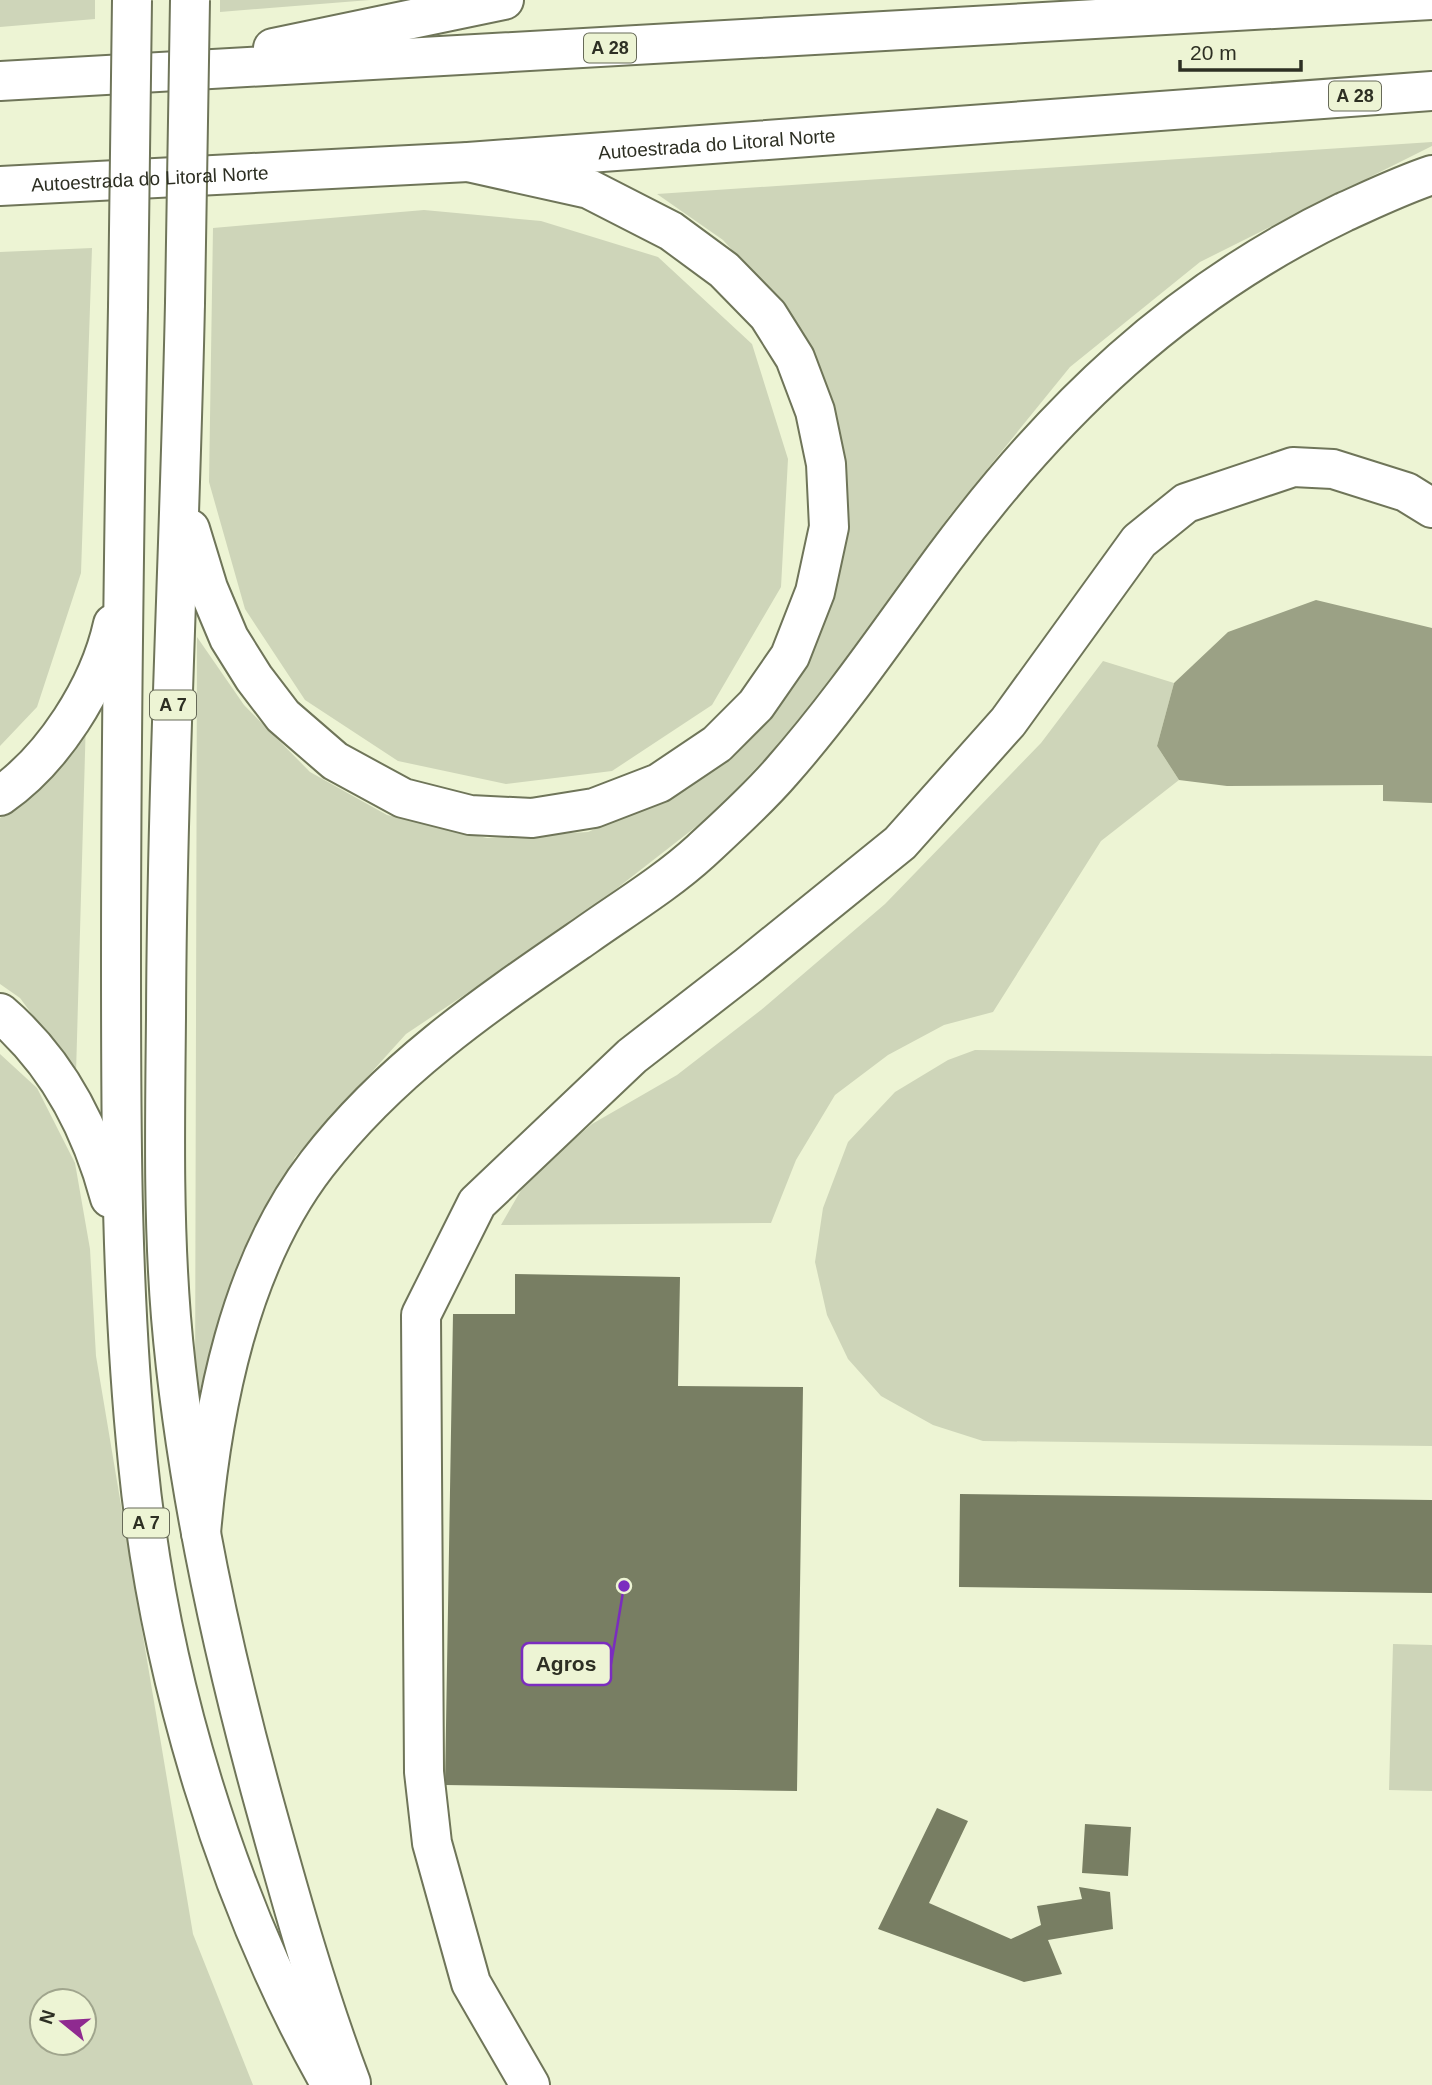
<svg xmlns="http://www.w3.org/2000/svg" width="1432" height="2085" font-family="Helvetica,sans-serif">
	<rect width="100%" height="100%" fill="#edf4d4"/>
	<!-- green -->
	<path fill="#ced5b9" fill-rule="evenodd" d="M0,0H95V19L0,27Z
		M220,0H370L220,12Z
		M1432,142V146L1200,262L1070,367L950,515L811,711L711,815L575,921L406,1034L295,1157L230,1286L195,1407L197,637L244,705L310,772L387,815L487,838L588,832L688,789L771,709L846,494L784,307L723,240L657,194Z
		M424,210L541,221L658,257L752,344L788,459L781,587L712,705L612,771L506,784L398,761L305,700L245,609L209,482L213,228Z
		M92,248L81,573L37,707L0,746V252Z
		M1103,661L1174,683L1157,746L1179,780L1101,841L993,1012L944,1025L888,1055L835,1095L796,1160L771,1223L501,1225L528,1178L592,1124L677,1075L761,1010L885,904L1041,743Z
		M86,718L76,1074L20,998L0,984V818L30,796Z
		M975,1050L1432,1056V1446L983,1441L933,1425L881,1396L848,1359L827,1315L815,1262L823,1208L848,1142L895,1092L948,1060Z
		M0,1054L37,1088L75,1163L90,1249L96,1356L193,1934L253,2085H0ZM42,2001H84V2043H42Z
		M1393,1644L1432,1645V1791L1389,1790Z"/>
	<!-- water -->
	<path fill="#9ba185" d="M1316,600L1432,628V803L1383,801V785L1227,786L1179,780L1157,746L1174,683L1228,632Z"/>
	<!-- building -->
	<path fill="#787e63" d="M515,1274L680,1277L678,1386L803,1387L797,1791L445,1785L453,1314H515Z
		M960,1494L1432,1500V1593L959,1587Z
		M937,1808L968,1821L929,1903L1011,1939L1041,1925L1037,1906L1082,1899L1079,1887L1110,1892L1113,1929L1048,1940L1062,1974L1024,1982L878,1929Z
		M1085,1824L1131,1827L1128,1876L1082,1873Z"/>
	<g fill="none" stroke-linecap="round" stroke-linejoin="round">
		<defs>
			<path id="minor" d="M530,2085L471,1983L432,1843L424,1772L421,1315L477,1203L632,1056L748,966L900,843L1008,722L1139,541L1186,503L1293,467L1333,469L1406,492L1432,508"/>
			<g id="highway">
				<path d="M273,48L504,0"/>
				<path d="M0,81L1432,0"/>
				<path id="s1" d="M0,186L468,162L1432,91"/>
				<path d="M185,303C180,541 167,780 166,1018C165,1118 163,1218 171,1317C185,1483 221,1647 265,1806C291,1900 317,1993 351,2083"/>
				<path d="M128,307C124,526 121,744 121,963C121,1130 121,1297 138,1463C159,1675 226,1900 331,2085"/>
				<path d="M190,529L208,588L229,638L254,678L283,716L335,761L403,798L470,815L532,818L594,808L659,783L717,744L756,705L790,656L815,592L829,527L826,464L815,411L795,358L768,315L724,270L671,231L589,189L468,162"/>
				<path d="M0,796C53,759 99,688 113,624"/>
				<path d="M0,1013C56,1061 91,1127 110,1198"/>
				<path d="M201,1533C212,1408 239,1265 317,1164C391,1068 486,1004 585,936C623,909 666,883 701,851C728,826 758,799 782,771C841,704 891,630 944,558C1053,411 1177,292 1344,212C1373,199 1402,185 1432,175"/>
			</g>
		</defs>
		<!-- minor casing -->
		<use href="#minor" stroke="#6f7559" stroke-width="42"/>
		<!-- highway casing -->
		<use href="#highway" stroke="#6f7559" stroke-width="42"/>
		<!-- minor -->
		<use href="#minor" stroke="#fff" stroke-width="38"/>
		<!-- highway -->
		<use href="#highway" stroke="#fff" stroke-width="38"/>
		<defs>
			<path id="highway-bridge" d="M185,303L190,0
				M128,307L132,0"/>
		</defs>
		<!-- highway-bridge casing -->
		<use href="#highway-bridge" stroke="#6f7559" stroke-width="42" stroke-linecap="butt"/>
		<!-- highway-bridge -->
		<use href="#highway-bridge" stroke="#fff" stroke-width="38"/>
	</g>
	<g text-anchor="middle" stroke-width="5" stroke-linejoin="round" paint-order="stroke">
		<!-- shield labels -->
		<g fill="#edf4d4" stroke="#676a58" stroke-width="2">
			<rect x="584" y="33.5" width="52" height="29" rx="5"/>
			<rect x="1329" y="81.5" width="52" height="29" rx="5"/>
			<rect x="150" y="690.5" width="46" height="29" rx="5"/>
			<rect x="123" y="1508.5" width="46" height="29" rx="5"/>
		</g>
		<g font-size="18" font-weight="bold" fill="#2d2f23">
			<text x="610" y="54">A 28</text>
			<text x="1355" y="102">A 28</text>
			<text x="173" y="711">A 7</text>
			<text x="146" y="1529">A 7</text>
		</g>
		<!-- street labels -->
		<g font-size="19" fill="#2d2f23" stroke="#edf4d4">
			<text dy="7" stroke="none"><textPath href="#s1" startOffset="718">Autoestrada do Litoral Norte</textPath></text>
			<text dy="7" stroke="none"><textPath href="#s1" startOffset="150">Autoestrada do Litoral Norte</textPath></text>
		</g>
	</g>
	<!-- callouts -->
	<path fill="none" stroke="#7b2cbf" stroke-width="2.5" d="M624 1586L611 1664"/>
	<circle fill="#7b2cbf" stroke="#edf4d4" stroke-width="2.5" cx="624" cy="1586" r="7"/>
	<rect fill="#edf4d4" stroke="#7b2cbf" stroke-width="2.5" x="522" y="1643" width="89" height="42" rx="7"/>
	<g font-size="21" text-anchor="middle" font-weight="bold" fill="#2d2f23">
		<text x="566" y="1671">Agros</text>
	</g>
	<!-- north arrow -->
	<g transform="translate(63 2022) rotate(288)"><circle r="33" fill="#edf4d4" stroke="#a0a58d" stroke-width="2"/>
	<path d="M0-5L12 26L0 18L-12 26Z" fill="#8f2a90"/>
	<text y="-10" font-size="19" font-weight="bold" text-anchor="middle" fill="#2d2f23">N</text>
	</g>
	<!-- scale -->
	<path d="M1180 60v10h121v-10" fill="none" stroke="#2d2f23" stroke-width="3.5"/>
	<text x="1190" y="60" font-size="21" fill="#2d2f23" stroke="#edf4d4" stroke-width="5" paint-order="stroke">20 m</text>
</svg>
